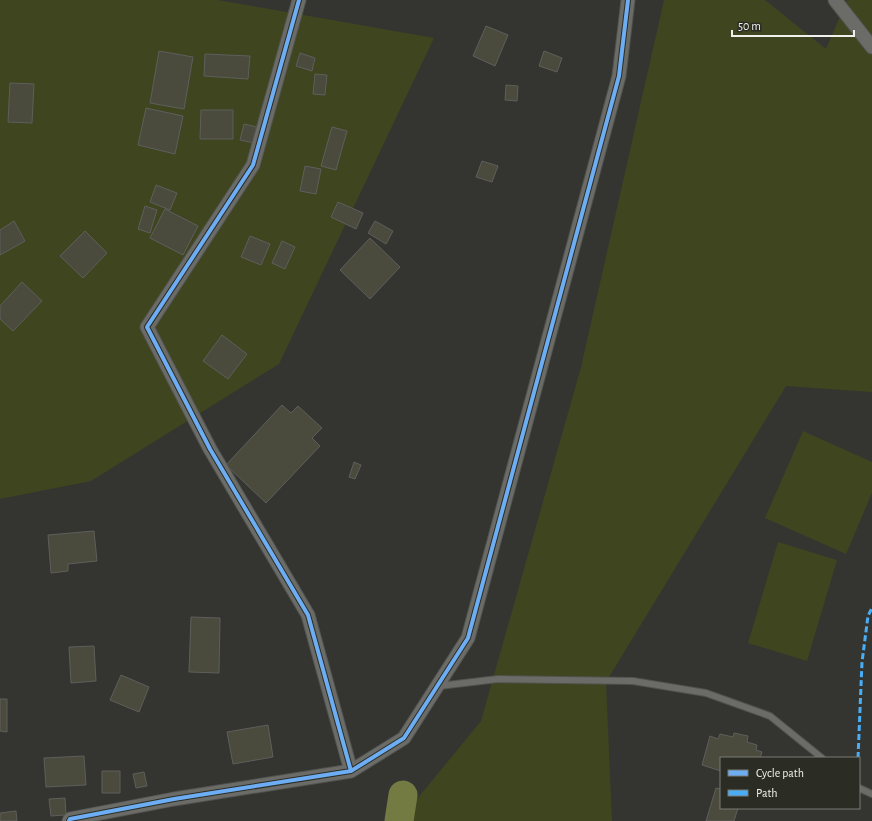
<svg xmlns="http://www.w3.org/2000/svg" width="872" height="821" font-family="'Alegreya Sans',sans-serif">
	<rect width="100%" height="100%" fill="#343531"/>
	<!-- green -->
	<path fill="#3f451f" d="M0,0H218L434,38L279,364L91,481L0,499Z
		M664,0H765L826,49L847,0H872V392L786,386L606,682L612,821H399L481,721L581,367Z
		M803,431L872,462V493L846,554L765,518Z
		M778,542L837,560L807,661L748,643Z"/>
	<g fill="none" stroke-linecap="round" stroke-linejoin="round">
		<!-- river -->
		<path stroke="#737b42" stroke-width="29" d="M399,821L403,795"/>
	</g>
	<!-- building -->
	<path fill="#4a4b3d" stroke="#5e5f5c" d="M486,26L508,35L495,66L473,56Z
		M159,51L193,57L184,109L150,103Z
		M544,51L562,58L557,72L539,66Z
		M300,53L315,58L312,71L296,66Z
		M205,54L250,56L248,79L204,76Z
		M315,74L327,75L325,95L313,94Z
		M10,83L34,84L32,123L8,122Z
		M506,85L518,86L517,101L505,100Z
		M146,108L183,116L175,154L138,145Z
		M201,110H233V139H200Z
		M244,124L257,127L254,143L240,140Z
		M332,127L347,131L336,170L321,166Z
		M482,161L498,166L492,182L476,177Z
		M305,166L321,169L316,194L300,191Z
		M156,185L177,193L170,210L150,202Z
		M338,202L363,213L356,229L331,217Z
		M145,206L157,210L150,233L138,229Z
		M165,209L198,226L183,255L150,238Z
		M14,221L25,241L0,255V230Z
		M375,221L393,231L386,244L368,233Z
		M85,231L107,253L83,278L60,256Z
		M250,236L270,244L261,265L241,257Z
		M370,238L400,267L370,299L340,270Z
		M282,241L295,247L285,269L272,263Z
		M22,282L42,301L13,331L0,319V306Z
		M222,335L247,354L228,379L203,361Z
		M282,405L291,413L298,406L322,428L312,438L320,446L266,503L226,465Z
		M354,462L361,465L355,479L349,477Z
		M94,531L97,561L68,564V571L51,573L48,535Z
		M191,617L220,618L219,673L189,672Z
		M94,646L96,681L71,683L69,647Z
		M121,675L149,687L139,712L110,700Z
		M0,699H7V732L0,731Z
		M268,725L273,757L233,764L227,732Z
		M734,733L748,736L747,742L757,745L756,750L762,752L760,758H721V771L702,765L710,736L718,739L720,734L733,737Z
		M84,756L86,785L46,787L44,758Z
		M102,771H120V793H102Z
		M144,772L147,786L136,788L133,774Z
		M716,788L721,789V808H738L734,821H706Z
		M65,798L66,815L51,816L49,799Z
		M16,811L17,821H0V813Z"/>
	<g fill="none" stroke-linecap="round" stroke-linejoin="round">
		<defs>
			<path id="lane" d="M439,686L498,679L633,681L706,693L770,716L822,758
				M859,788L872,794"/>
			<path id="street" d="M299,0L253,165L147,327L210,449L308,615L351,771
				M835,0L872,47
				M69,821L70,819L174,799L351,771L404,738L468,638L619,76L628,0"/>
		</defs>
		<!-- lane casing -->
		<use href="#lane" stroke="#525350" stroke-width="8"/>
		<!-- street casing -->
		<use href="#street" stroke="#525350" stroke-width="15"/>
		<!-- lane -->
		<use href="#lane" stroke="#6b6c68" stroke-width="6"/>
		<!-- street -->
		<use href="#street" stroke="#6b6c68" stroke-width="13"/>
		<!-- quiet -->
		<path stroke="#49aef6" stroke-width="3" stroke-dasharray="6 3" stroke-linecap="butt" d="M858,758L862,662L868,616L872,608"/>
		<defs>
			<path id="cycleway" d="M299,0L253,165L147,327L210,449L308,615L351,771
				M69,821L70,819L174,799L351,771L404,738L468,638L619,76L628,0"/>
		</defs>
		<!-- cycleway casing -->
		<use href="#cycleway" stroke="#2b2d25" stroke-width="6"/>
		<!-- cycleway -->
		<use href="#cycleway" stroke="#6dadf4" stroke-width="4"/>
	</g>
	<!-- legend -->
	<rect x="720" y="757" width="140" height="52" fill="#2b2d25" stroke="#7a7b75"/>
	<rect x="728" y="770" width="20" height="6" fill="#6dadf4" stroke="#7a7b75"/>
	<text x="756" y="777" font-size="12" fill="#f0f1ec">Cycle path</text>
	<rect x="728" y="790" width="20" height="6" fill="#49aef6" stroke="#7a7b75"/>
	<text x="756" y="797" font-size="12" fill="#f0f1ec">Path</text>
	<!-- scale -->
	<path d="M732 30v6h122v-6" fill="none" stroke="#f0f1ec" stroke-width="2"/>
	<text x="738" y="30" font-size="12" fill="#f0f1ec" stroke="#2b2d25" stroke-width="3" paint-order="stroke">50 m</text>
</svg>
